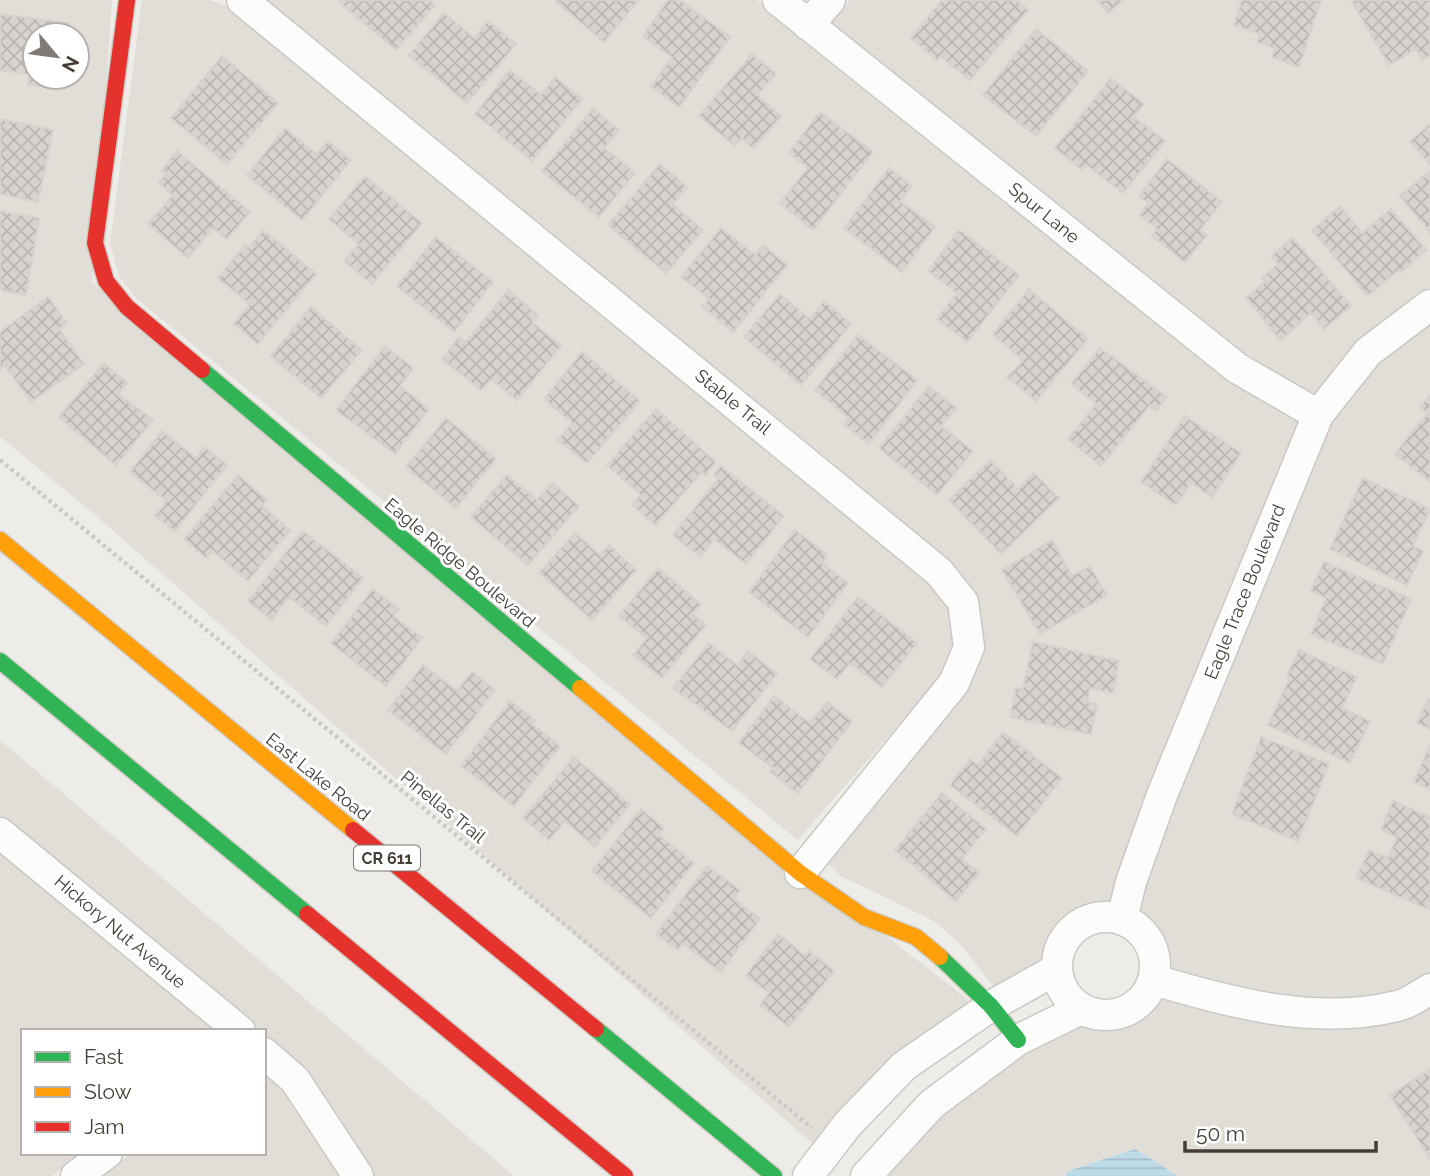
<svg xmlns="http://www.w3.org/2000/svg" width="1430" height="1176" font-family="Raleway,sans-serif">
	<defs>
		<pattern id="water-rules" width="6" height="5" patternUnits="userSpaceOnUse" patternTransform="scale(1.75)"><rect width="6" height="5" fill="#bedbe8"/><path d="M0 2.5h6" fill="none" stroke="#a4bdc8"/></pattern>
		<pattern id="building-cross-hatch" width="8" height="8" patternUnits="userSpaceOnUse" patternTransform="scale(1.75)"><rect width="8" height="8" fill="#d6d3d0"/><path d="M0 0l8 8M0 8l8-8" fill="none" stroke="#b9b6b3"/></pattern>
	</defs>
	<rect width="100%" height="100%" fill="#eeece9"/>
	<!-- residential -->
	<path fill="#e1ddd7" fill-rule="evenodd" d="M0,0H112L92,283L858,914L971,1002L893,1057L837,1114L813,1144L87,508L0,437ZM35,35H77V77H35Z
		M142,0H209L228,6L929,580L949,606L954,644L941,676L798,840L137,299L119,276L110,243Z
		M264,0H757L1300,420L1148,789L1117,876L1111,904L1087,906L1069,915L1052,932L1045,946L1043,960L994,987L960,944L934,921L841,876L821,858L968,689L982,653L977,602Z
		M850,0H1430V287L1358,341L1313,398L1245,358L829,24Z
		M1430,323V973L1393,993L1342,1001L1286,998L1213,984L1170,971L1168,950L1159,932L1139,913L1145,886L1175,801L1331,423L1379,362Z
		M0,740L514,1176H374L307,1074L264,1035V1031H259L258,1028L0,816Z
		M0,850L219,1031H23V1153H83L52,1176H0Z
		M1162,997L1284,1025L1345,1028L1403,1019L1430,1005V1176H1178L1135,1149L1068,1170L1065,1176H885L943,1114L1026,1051L1083,1024L1110,1029L1133,1024L1149,1014Z
		M264,1071L284,1088L341,1176H101L132,1153H264Z"/>
	<!-- water -->
	<path fill="url(#water-rules)" d="M1135,1149L1178,1176H1065L1067,1171Z"/>
	<!-- building -->
	<path fill="url(#building-cross-hatch)" stroke="#d6d3cf" stroke-width="2" d="M341,0H429L435,5L396,50L339,2Z
		M556,0H639L604,42L555,1Z
		M668,0H680L730,37L679,107L651,86L672,57L643,36Z
		M942,0H1016L1028,10L970,80L940,56L937,60L911,38Z
		M1097,0H1123L1108,13Z
		M1242,0H1321L1299,67L1272,57L1275,48L1257,42L1260,34L1234,25Z
		M1351,0H1430V55L1422,60L1416,49L1389,65Z
		M444,13L474,38L488,21L516,44L467,103L409,55Z
		M0,14L69,23L67,35H35V77H62L60,89L28,85L30,74L0,70Z
		M1036,29L1088,71L1036,136L983,95Z
		M752,54L776,74L757,95L781,116L753,149L742,138L735,146L699,116Z
		M222,56L278,103L227,164L171,118Z
		M510,70L541,95L555,77L582,99L532,161L475,114Z
		M1111,78L1144,104L1133,116L1165,141L1123,193L1087,165L1082,170L1055,148Z
		M593,108L619,130L604,148L635,173L599,217L542,171Z
		M820,112L873,152L813,230L780,203L808,168L789,153Z
		M0,119L53,130L38,202L0,194Z
		M1430,124V165L1410,141Z
		M285,128L317,154L328,141L351,160L302,220L247,175Z
		M177,151L250,212L227,239L213,228L188,258L148,224L173,195L159,183L166,173L162,170Z
		M1167,159L1222,202L1200,230L1207,235L1185,262L1152,236L1157,229L1139,215L1148,203L1139,196Z
		M660,164L687,187L672,204L703,230L666,273L608,225Z
		M889,168L912,186L900,201L935,227L902,272L844,228Z
		M1430,171V233L1400,196Z
		M365,176L422,223L372,284L344,261L359,244L329,219Z
		M1340,206L1362,233L1391,209L1426,250L1400,273L1398,270L1368,296L1312,230Z
		M0,211L39,218L26,295L0,290Z
		M721,228L755,255L763,245L787,265L733,332L702,307L709,299L681,277Z
		M263,230L316,274L258,344L234,324L250,304L218,278L245,245L249,248Z
		M959,230L1019,275L967,342L937,319L957,293L928,271Z
		M436,237L493,282L454,332L397,286Z
		M1293,238L1351,306L1324,329L1311,313L1280,340L1246,298L1265,282L1262,278L1278,264L1271,256Z
		M1029,289L1088,339L1036,401L1007,377L1023,361L993,334Z
		M508,290L538,315L532,322L561,346L517,400L491,379L481,390L442,359L459,337L466,342Z
		M780,294L810,319L824,301L851,324L801,385L744,337Z
		M48,297L67,323L59,329L84,364L31,402L5,365L0,369V332Z
		M311,307L362,350L321,398L271,356Z
		M858,335L917,380L869,444L844,424L849,418L815,390Z
		M385,346L413,368L400,386L429,409L395,454L336,410Z
		M1100,348L1167,397L1156,411L1149,406L1101,466L1068,439L1096,404L1071,384Z
		M582,352L640,401L587,463L558,440L572,423L544,399Z
		M104,363L127,383L118,394L153,420L116,465L59,417Z
		M929,386L956,408L941,426L973,451L937,495L879,448Z
		M1430,395V482L1395,454L1427,413L1420,407Z
		M656,409L716,462L705,475L702,472L655,525L632,505L641,495L607,465Z
		M1185,416L1241,453L1212,497L1191,483L1176,505L1141,482Z
		M446,418L496,459L456,508L406,467Z
		M162,431L196,458L205,447L227,465L175,531L155,516L167,501L130,472Z
		M990,460L1018,489L1034,473L1059,498L1001,554L949,500Z
		M721,466L784,516L746,564L714,539L701,557L673,535L718,479L714,475Z
		M238,475L267,500L262,506L290,530L248,581L213,551L206,558L184,539Z
		M507,475L537,500L552,483L579,506L528,565L471,517Z
		M1363,478L1430,509L1413,546L1423,551L1407,585L1330,549Z
		M795,530L828,555L822,563L848,583L808,637L749,592Z
		M303,531L363,578L326,626L289,597L272,620L248,601Z
		M575,533L600,555L609,545L636,570L592,620L539,573Z
		M1052,540L1072,576L1090,566L1107,595L1040,634L1002,570Z
		M1324,562L1411,599L1383,664L1311,634L1326,598L1311,591Z
		M658,568L701,604L692,614L706,625L662,678L633,655L647,638L619,616Z
		M373,589L399,609L393,616L422,638L386,686L331,643Z
		M858,597L917,643L882,687L850,663L837,679L810,659Z
		M1033,642L1119,661L1113,693L1090,688L1087,702L1097,704L1091,734L1010,717L1016,688L1023,689Z
		M709,643L737,665L748,651L777,674L732,731L673,688Z
		M1299,650L1357,677L1342,708L1370,721L1350,763L1268,725L1290,677L1287,675Z
		M423,665L457,691L472,672L495,690L446,754L388,710Z
		M774,696L810,723L827,702L852,721L798,793L770,772L773,768L739,743Z
		M1428,699L1430,700V729L1417,723Z
		M510,701L535,720L532,724L560,746L514,806L461,766Z
		M1003,732L1062,778L1017,836L950,785L970,759L978,765Z
		M1261,737L1329,764L1298,841L1232,814Z
		M1430,745V789L1414,782Z
		M574,757L630,804L595,847L565,821L549,840L523,818Z
		M942,793L986,829L962,859L979,873L956,901L895,850Z
		M1393,801L1430,817V910L1356,878L1369,850L1388,858L1397,837L1381,830Z
		M641,809L664,828L659,835L694,863L651,918L592,871Z
		M707,866L740,890L734,899L760,919L721,972L682,943L678,950L656,934Z
		M778,934L806,956L809,951L834,971L789,1027L760,1005L769,993L746,975Z
		M1430,1069V1159L1390,1095Z"/>
	<g fill="none" stroke-linecap="round" stroke-linejoin="round">
		<defs>
			<path id="street" d="M242,0L939,572L963,602L969,647L954,683L800,873
				M778,0L1237,368L1318,415
				M808,25L830,0
				M0,833L240,1031
				M1057 966a49 49 0 1 1 98 0a49 49 0 1 1-98 0Z
				M1122,919L1131,882L1162,795L1318,415L1368,352L1430,305
				M1154,980C1232,1003 1316,1026 1397,1006C1408,1004 1420,995 1430,989
				M264,1053L295,1080L358,1176
				M76,1176L107,1153
				M808,1176L848,1124L904,1066L991,1006L1057,969
				M866,1176L932,1104L1018,1040L1081,1009"/>
			<path id="fast" d="M202,370L580,688
				M0,661L307,914
				M940,957L991,1006L1018,1040
				M596,1029L774,1176"/>
			<path id="slow" d="M0,540L353,830
				M580,688L800,873L864,917L916,937L940,957"/>
			<path id="jam" d="M127,0L95,243L106,281L127,307L202,370
				M353,830L596,1029
				M307,914L625,1176"/>
		</defs>
		<!-- street casing -->
		<use href="#street" stroke="#cac8c5" stroke-width="33"/>
		<!-- fast casing -->
		<use href="#fast" stroke="#cfcbc3" stroke-width="19"/>
		<!-- slow casing -->
		<use href="#slow" stroke="#cfcbc3" stroke-width="19"/>
		<!-- jam casing -->
		<use href="#jam" stroke="#cfcbc3" stroke-width="19"/>
		<!-- path -->
		<path stroke="#cccac7" stroke-width="4.5" stroke-dasharray="3.5 3.5" stroke-linecap="butt" d="M0,460L812,1128"/>
		<!-- street -->
		<use href="#street" stroke="#fcfcfc" stroke-width="30"/>
		<!-- fast -->
		<use href="#fast" stroke="#30b455" stroke-width="16"/>
		<!-- slow -->
		<use href="#slow" stroke="#ff9f0a" stroke-width="16"/>
		<!-- jam -->
		<use href="#jam" stroke="#e5322d" stroke-width="16"/>
	</g>
	<g text-anchor="middle" stroke-width="6" stroke-linejoin="round" paint-order="stroke">
		<!-- shield labels -->
		<rect fill="#fff" stroke="#7b7772" stroke-width="2" x="354" y="845.5" width="66" height="25" rx="5"/>
		<g font-size="16" font-weight="bold" fill="#433d36">
			<text x="387" y="864">CR 611</text>
		</g>
		<!-- street labels -->
		<g font-size="18" fill="#433d36" stroke="#fff">
			<text transform="translate(1044 213) rotate(39)" y="6">Spur Lane</text>
			<text transform="translate(733 402) rotate(39)" y="6">Stable Trail</text>
			<text transform="translate(460 563) rotate(40)" y="6">Eagle Ridge Boulevard</text>
			<text transform="translate(1245 592) rotate(-68)" y="6">Eagle Trace Boulevard</text>
			<text transform="translate(318 777) rotate(39)" y="6">East Lake Road</text>
			<text transform="translate(443 807) rotate(39)" y="6">Pinellas Trail</text>
			<text transform="translate(120 932) rotate(40)" y="6">Hickory Nut Avenue</text>
		</g>
	</g>
	<!-- legend -->
	<rect x="21" y="1029" width="245" height="126" fill="#ffffff" stroke="#b4b1af" stroke-width="2"/>
	<rect x="35" y="1052" width="35" height="10" fill="#30b455" stroke="#b4b1af" stroke-width="2"/>
	<text x="84" y="1064" font-size="21" fill="#433d36">Fast</text>
	<rect x="35" y="1087" width="35" height="10" fill="#ff9f0a" stroke="#b4b1af" stroke-width="2"/>
	<text x="84" y="1099" font-size="21" fill="#433d36">Slow</text>
	<rect x="35" y="1122" width="35" height="10" fill="#e5322d" stroke="#b4b1af" stroke-width="2"/>
	<text x="84" y="1134" font-size="21" fill="#433d36">Jam</text>
	<!-- north arrow -->
	<g transform="translate(56 56) rotate(119)"><circle r="33" fill="#ffffff" stroke="#b4b1af" stroke-width="2"/>
	<path d="M0-5L12 26L0 18L-12 26Z" fill="#7f7a75"/>
	<text y="-10" font-size="19" font-weight="bold" text-anchor="middle" fill="#433d36">N</text>
	</g>
	<!-- scale -->
	<path d="M1185 1141v10h191v-10" fill="none" stroke="#433d36" stroke-width="3.5"/>
	<text x="1196" y="1141" font-size="21" fill="#433d36" stroke="#ffffff" stroke-width="5" paint-order="stroke">50 m</text>
</svg>
